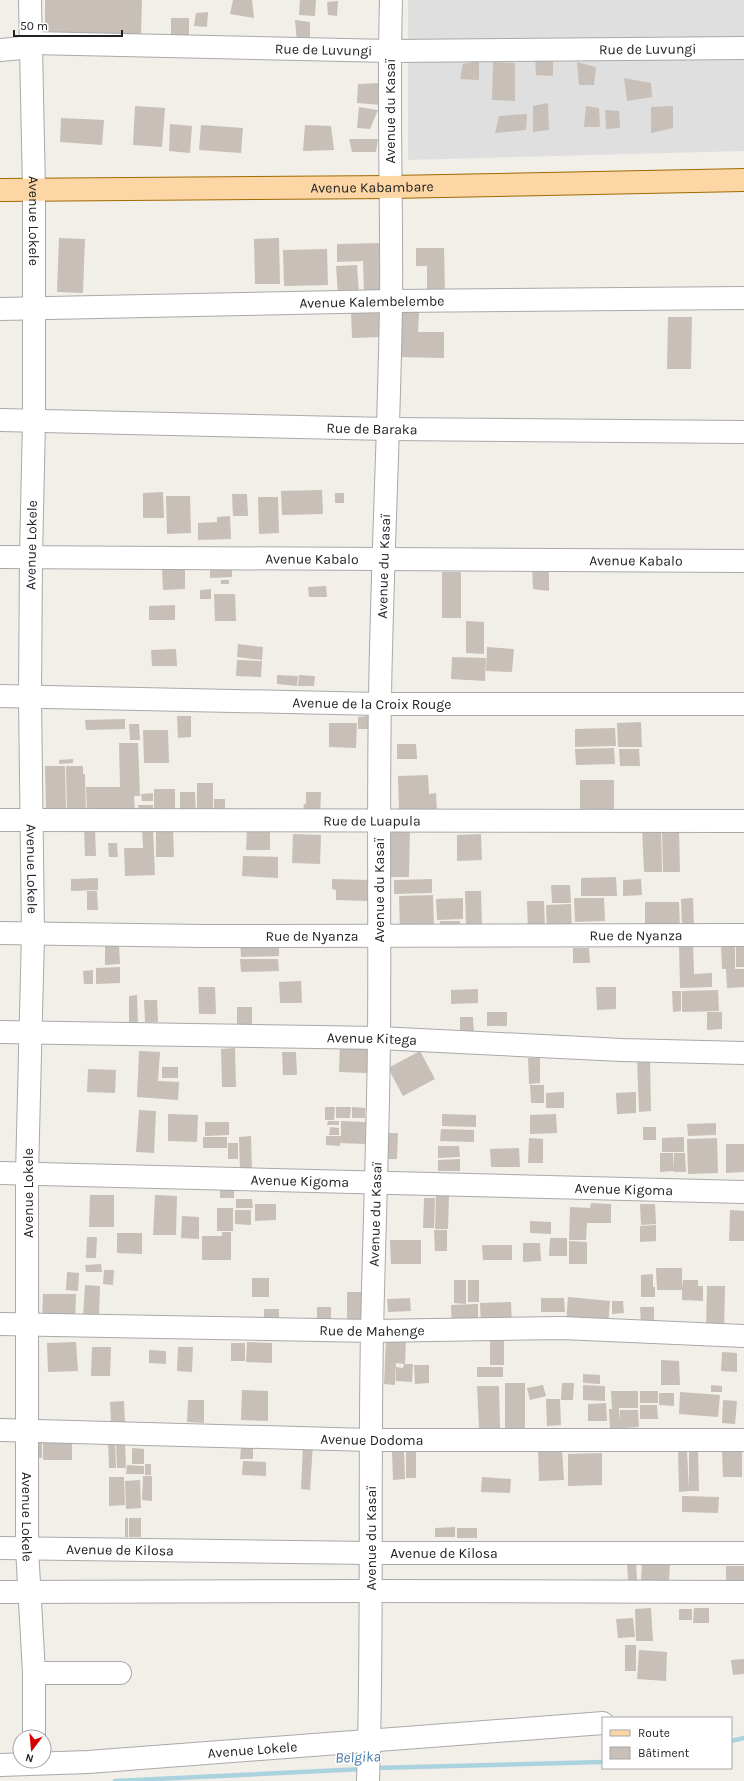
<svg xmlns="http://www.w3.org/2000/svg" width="744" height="1781" font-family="Karla,sans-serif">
	<rect width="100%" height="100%" fill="#f2efe9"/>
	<!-- residential -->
	<path fill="#e0dfdf" d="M408,0H744V151L408,160Z"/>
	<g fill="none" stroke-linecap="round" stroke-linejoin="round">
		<!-- stream -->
		<path stroke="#aad3df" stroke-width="4.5" d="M731,1741L744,1738
			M374,1768L603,1762
			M115,1781L363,1769"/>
	</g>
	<!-- building -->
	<path fill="#c7bfb8" d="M45,0H142L141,35L45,34Z
		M233,0H252L254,18L230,14Z
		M300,0H316L315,16L299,15Z
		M338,1L337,16L328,15L327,2Z
		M208,12L207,27L194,26L196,13Z
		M171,18H189V41L171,40Z
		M295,20L310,22V37L297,43Z
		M535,56L553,57V76L536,75Z
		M479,61V80L460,79L463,64Z
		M493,62L515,63V101L492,100Z
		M577,62L596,67L594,85H579Z
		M624,78L651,83L652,97L627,101Z
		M381,83V105L357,103L358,84Z
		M548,103L549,130L533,132V106Z
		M135,106L165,108L162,147L133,145Z
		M586,106L599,108L600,127H584Z
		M673,106V128L651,133V107Z
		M359,107L378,110L370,129L357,128Z
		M605,110L619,111L620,128L606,129Z
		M527,114L526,130L495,133L499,116Z
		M61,118L104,120L102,145L60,142Z
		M170,124L192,126L190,153L169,151Z
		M201,125L243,128L241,153L199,150Z
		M305,125L331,126L334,150L303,151Z
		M349,139H378L376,152H352Z
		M59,238L85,239L83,293L57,292Z
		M279,238L280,284H255L254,239Z
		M381,243L382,294L364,295L363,261L337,262V244Z
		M416,248H444L445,292L427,293V266H416Z
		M327,249L328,285L284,286L283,250Z
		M357,265L359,294L338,295L336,266Z
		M379,310L381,337L352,338L351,311Z
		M401,311L419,312L418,332H444V358L400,357Z
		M668,317H692L691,369H667Z
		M322,490L323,514L282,515L281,491Z
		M163,492L164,518H143V493Z
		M335,493H344V503H335Z
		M232,494H247L248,516H233Z
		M166,496H190L191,533L167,534Z
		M258,497H278L279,533L259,534Z
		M230,516L231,539L198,540V523L217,522V517Z
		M210,565H232V577L210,578Z
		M549,565V591L533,589L532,566Z
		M185,567V589L163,590L162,568Z
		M442,572H461V618H442Z
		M221,580H229V584H221Z
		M326,586L327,597H309L308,587Z
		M211,589V599H200V590Z
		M214,594H235L236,621H215Z
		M175,605V620H149V606Z
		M466,621L484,622V654L466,653Z
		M238,644L263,647L262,660L237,657Z
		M487,647L514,649L512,672L486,671Z
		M176,649L177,666H152L151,650Z
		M452,657L486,658L485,681L451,679Z
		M237,660L262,661L261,677L236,676Z
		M277,675L298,676L297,686L277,684Z
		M299,675L315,676L314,686H298Z
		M177,716H191V737L178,738Z
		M368,716L369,729H358V717Z
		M125,719V729L86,730L85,720Z
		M641,722L642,747H618L617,723Z
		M329,723H357L356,748L329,747Z
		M129,724H139L140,740H130Z
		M615,728L616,746L575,747V729Z
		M143,730H168L169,763H144Z
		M119,743H138L140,796H134L135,814L87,815L86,787H120Z
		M397,744H416L417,759H397Z
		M614,748L615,764L576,765L575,749Z
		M619,749H639L640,766H620Z
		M73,759V763L59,764V760Z
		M45,766H65L66,812L46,813Z
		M66,766H83V774H85L86,813H67Z
		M428,775L429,794L436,793L437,811L399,812L398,776Z
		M580,780H614V814H580Z
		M197,783H213V814L197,815Z
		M154,789H175V808L154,809Z
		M180,792H195L196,815H180Z
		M306,792H321L320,816L303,811L304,804H306Z
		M153,793V801H142L141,794Z
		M214,799H225V814L214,815Z
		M138,805H153V816L139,817Z
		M84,827H95L96,856H85Z
		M389,827H410L409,877H389Z
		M661,827L662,872H644L642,828Z
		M679,828L680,872H663L662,829Z
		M142,829H153L155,875L125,876L124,848H143Z
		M173,829L174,857H156V830Z
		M247,830L270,831V850H246Z
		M293,834L321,835L320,864L292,863Z
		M481,834L482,860L457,861V835Z
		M108,843H117L118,857H109Z
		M243,856L278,857V878L242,876Z
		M616,877L617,896H581V878Z
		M98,878V890L71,891V879Z
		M332,879L370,880V901L336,900V890L332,889Z
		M432,879V893L394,894V880Z
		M641,879L642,895L623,896V880Z
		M551,885H570L571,903H552Z
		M87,891H97L98,910H87Z
		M465,891H481L482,925L466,926Z
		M433,895L434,929L400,930L399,896Z
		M463,898V919L437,920L436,899Z
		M574,898H604L605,921L575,922Z
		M693,898L694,927H682L681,899Z
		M527,901H544L545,931H528Z
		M645,902H679L680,928L645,929Z
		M571,904L572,932H547L546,905Z
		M440,921H460V926L440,927Z
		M279,941V956L241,957L240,942Z
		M679,943H693L694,974L712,973V987L680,988Z
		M105,944H119L120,964L105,965Z
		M735,944V969H722L721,945Z
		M736,944H744V967H736Z
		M573,948H589L590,963H573Z
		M240,959H278L279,971L241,972Z
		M120,967V983L96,984V968Z
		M726,969H744V987L727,988Z
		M93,970V984H84L83,971Z
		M301,981L302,1003H280L279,982Z
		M198,987H215L216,1014H199Z
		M596,987H616V1009L597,1010Z
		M478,989V1003L451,1004V990Z
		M718,990L719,1011L682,1012V991Z
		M672,991H681V1011L673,1012Z
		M137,995L138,1024H129V996Z
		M144,1000H157L158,1022H145Z
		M237,1007H252V1026H237Z
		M487,1012H507V1026H487Z
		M707,1012H722V1029L707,1030Z
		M460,1017H473L474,1034L460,1035Z
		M340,1043L369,1044L367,1073L339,1072Z
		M235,1048L236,1087H222L221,1049Z
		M139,1051L160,1052L158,1081L179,1082L178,1100L137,1097Z
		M420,1051L435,1079L403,1096L388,1068Z
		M282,1052H296L297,1075H283Z
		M528,1058H540V1083L529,1084Z
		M650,1058L651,1111L639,1112L637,1059Z
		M162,1067H178V1078H162Z
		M88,1069L116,1070L115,1093L87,1092Z
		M530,1085H544V1103H531Z
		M564,1092V1108H546V1093Z
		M636,1092V1113L617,1114L616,1093Z
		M325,1107H335L334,1120H325Z
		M336,1107H351L350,1118H336Z
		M352,1107L365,1108V1118H352Z
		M139,1110L156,1111L154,1153L136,1152Z
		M168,1114L198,1115L197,1142L168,1141Z
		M442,1114L476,1115V1127L442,1126Z
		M556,1114L557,1133L530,1134V1115Z
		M328,1121H339V1125H327Z
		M341,1121L366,1122L365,1144L340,1143V1146L326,1145V1136H341Z
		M205,1122H229V1135L205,1136Z
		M716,1123V1135L688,1136L687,1124Z
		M330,1127L339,1128V1135H329Z
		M643,1127H656V1140H643Z
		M441,1129L474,1130V1142L440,1141Z
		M388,1133H398L397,1159H388Z
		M251,1136L252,1171H240L239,1137Z
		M203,1137H227V1148H203Z
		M684,1137V1152H662V1138Z
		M529,1138L543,1139V1163H528Z
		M717,1138L718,1173L688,1174L687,1139Z
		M228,1143H238V1159H228Z
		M726,1144H744V1172L726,1173Z
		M438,1146H459L460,1157L438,1158Z
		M519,1148L520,1167H491L490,1149Z
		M660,1153H673L674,1171L660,1172Z
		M674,1153H685L686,1172H674Z
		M460,1159V1171H438V1160Z
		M220,1189H234V1198H220Z
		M90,1195H114V1227H89Z
		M155,1195L177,1196L176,1235H153Z
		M436,1195L449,1196L448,1229H435Z
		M424,1198H435L434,1228H423Z
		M236,1199H252L253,1208H236Z
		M591,1203L611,1204V1223H587L586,1240H569L570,1207L590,1208Z
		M255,1204H276V1220L255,1221Z
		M640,1204H655L656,1224L641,1225Z
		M217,1208H233V1231H217Z
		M235,1210H251V1225L235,1224Z
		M730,1210L744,1211V1241H729Z
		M182,1216L199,1217V1239L181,1238Z
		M530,1221L551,1222V1234L530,1233Z
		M656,1225V1241L640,1242V1226Z
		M434,1230H447V1251H435Z
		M222,1232H231V1260H202V1236H222Z
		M117,1233H142V1254L117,1253Z
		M87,1237H97L96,1258H86Z
		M550,1238H567V1256H549Z
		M390,1240H421V1264H391Z
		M569,1241L587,1242V1264H569Z
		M523,1243H540L541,1261L523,1262Z
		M482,1245H512V1260H483Z
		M101,1264L102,1272H86L85,1265Z
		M656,1268H682V1288L683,1280H698V1286H703V1301L682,1300V1290H657Z
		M104,1270H114L113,1285L103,1284Z
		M67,1272L79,1273L78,1291L66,1290Z
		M653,1274V1287H655V1297H641V1275Z
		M252,1278H269V1297H252Z
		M454,1280H466V1304L454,1303Z
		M468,1280H479V1302H468Z
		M85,1285L100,1286L99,1317H83Z
		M707,1286H725L724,1332H706Z
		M347,1292H362V1330H347Z
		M43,1294H76L75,1323H42Z
		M568,1297L610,1301L608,1326L566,1323Z
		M410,1298L411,1311L388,1312L387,1299Z
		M541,1298H564L565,1312H541Z
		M612,1301H623L624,1313L612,1314Z
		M511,1302L512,1326H481L480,1303Z
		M478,1304V1328H452L451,1305Z
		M317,1307H331V1329H317Z
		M640,1307H654V1323H641Z
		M264,1309H279V1328H264Z
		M386,1340H406L405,1364H413L412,1382L396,1381V1367L403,1368L404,1364L396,1363L395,1385L384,1384Z
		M504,1340V1365H490V1341Z
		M76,1342L78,1371L48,1372L47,1343Z
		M247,1342L272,1343V1363L246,1362Z
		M231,1343H245V1361H231Z
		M92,1347H111L110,1376H91Z
		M178,1347H193L192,1372L177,1371Z
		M149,1350L166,1351V1364L149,1363Z
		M722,1352L737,1353V1372L721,1371Z
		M661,1360L679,1361L680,1385H661Z
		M414,1365H429V1383L415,1384Z
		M477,1367H503V1377H477Z
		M583,1374L600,1375V1384L583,1383Z
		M505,1383H525V1430H505Z
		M562,1383H574L573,1400H561Z
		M543,1385L546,1396L530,1400L527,1388Z
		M583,1385L605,1386V1401L583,1400Z
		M711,1385L722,1386V1392H711Z
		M477,1386H499L500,1428H479Z
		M242,1390L268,1391V1421L241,1420Z
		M611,1391H638V1408H619L620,1422V1410H638L639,1427L610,1429L609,1409H612Z
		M640,1391H658V1403H640Z
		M680,1392L720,1395L718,1417L679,1414Z
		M659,1393H674V1406L659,1405Z
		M546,1399H560L561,1425L547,1426Z
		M188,1400H204V1423L187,1422Z
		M723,1400L737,1401L735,1424L722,1423Z
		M124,1401L125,1423H111L110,1402Z
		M606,1403L607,1421H588V1404Z
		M640,1405H657L658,1419H640Z
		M35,1440H42V1458H35Z
		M43,1442H72V1460H43Z
		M108,1442H115L116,1468H109Z
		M116,1443H125L126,1468H117Z
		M303,1444H313L310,1490L301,1489Z
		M132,1448L144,1449V1464H132Z
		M241,1448H253V1459H240Z
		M562,1448L564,1480L539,1481L538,1449Z
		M392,1450H404L405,1479L393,1480Z
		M678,1450H687L689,1491L679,1492Z
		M689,1450H698L699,1491H689Z
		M742,1450V1477H723L722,1451Z
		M406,1452H416V1478H406Z
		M602,1453V1485L568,1486V1454Z
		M243,1461L266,1462V1476L242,1475Z
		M145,1464H151V1475H145Z
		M127,1465L144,1466V1474H126Z
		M143,1476H152V1501L142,1500Z
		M109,1477H124L125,1505L109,1506Z
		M482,1477L511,1479L510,1493L481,1492Z
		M140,1480L141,1508L126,1509L125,1481Z
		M682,1496L719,1497L718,1513L682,1512Z
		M125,1518H128V1537H125Z
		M129,1518H141V1537H129Z
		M455,1527V1537H435V1528Z
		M457,1528H477V1538H457Z
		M627,1561H636L637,1581H628Z
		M642,1561H670L669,1582H641Z
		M726,1566H744V1585L726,1586Z
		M651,1608L653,1641H636L635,1609Z
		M694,1608H709V1623H693Z
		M679,1609H692V1620H679Z
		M633,1618L635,1637L618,1638L616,1619Z
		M625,1645H636V1671H625Z
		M639,1650L667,1652L666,1681L637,1679Z
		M744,1659V1674L733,1675L731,1660Z"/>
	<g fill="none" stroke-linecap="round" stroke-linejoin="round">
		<defs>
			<g id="minor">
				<path id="s1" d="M30,0L34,190V421L31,557L30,697L33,934L27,1174V1548L34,1673V1737"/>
				<path id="s2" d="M0,50L22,48L32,43L390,51L744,48"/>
				<path id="s3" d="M0,309L391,301L744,298"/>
				<path id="s4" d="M0,420L388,429L744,432"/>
				<path id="s5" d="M0,557L744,561"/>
				<path id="s6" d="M0,696L380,704H744"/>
				<path id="s7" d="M0,820L744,821"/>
				<path id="s8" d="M0,933L203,936L744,935"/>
				<path id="s9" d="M0,1032L379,1038L622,1050L744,1053"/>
				<path id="s10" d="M0,1173L744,1192"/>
				<path id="s11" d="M0,1324L372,1331L562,1328L744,1336"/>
				<path id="s12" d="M0,1430L370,1440H744"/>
				<path id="s13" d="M0,1548L371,1553H744"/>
				<path d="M0,1592L370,1591L744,1592"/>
				<path d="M34,1673H120"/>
				<path id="s14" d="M0,1765L88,1762L603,1723"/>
				<path id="s15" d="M368,1781C373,1632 369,1483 372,1334C374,1235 378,1137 379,1038C380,925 378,811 380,698C382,567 389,436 391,304C392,203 388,101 391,0"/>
			</g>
			<g id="major">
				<path id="s16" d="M0,190L390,187L744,180"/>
			</g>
		</defs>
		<!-- minor casing -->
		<use href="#minor" stroke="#a9a9a9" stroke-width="24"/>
		<!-- major casing -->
		<use href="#major" stroke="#a06b00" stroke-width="24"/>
		<!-- minor -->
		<use href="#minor" stroke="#fff" stroke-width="22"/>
		<!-- major -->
		<use href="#major" stroke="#fcd6a4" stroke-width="22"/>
	</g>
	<g text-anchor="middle" stroke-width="3" stroke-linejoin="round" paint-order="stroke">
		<!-- street labels -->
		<g font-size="14" fill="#222" stroke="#fff">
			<text dy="5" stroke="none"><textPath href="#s2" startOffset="325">Rue de Luvungi</textPath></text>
			<text dy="5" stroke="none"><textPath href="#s2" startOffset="649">Rue de Luvungi</textPath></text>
			<text transform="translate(390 111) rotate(-90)" y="5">Avenue du Kasaï</text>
			<text dy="5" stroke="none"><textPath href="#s16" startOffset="372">Avenue Kabambare</textPath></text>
			<text dy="5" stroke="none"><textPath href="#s1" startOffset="221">Avenue Lokele</textPath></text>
			<text dy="5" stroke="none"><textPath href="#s3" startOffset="372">Avenue Kalembelembe</textPath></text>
			<text dy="5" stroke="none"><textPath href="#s4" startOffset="372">Rue de Baraka</textPath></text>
			<text transform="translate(31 545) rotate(-89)" y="5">Avenue Lokele</text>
			<text dy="5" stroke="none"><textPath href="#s5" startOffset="312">Avenue Kabalo</textPath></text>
			<text dy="5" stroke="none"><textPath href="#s5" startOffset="636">Avenue Kabalo</textPath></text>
			<text dy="5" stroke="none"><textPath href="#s15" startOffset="1215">Avenue du Kasaï</textPath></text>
			<text dy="5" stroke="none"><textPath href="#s6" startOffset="372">Avenue de la Croix Rouge</textPath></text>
			<text dy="5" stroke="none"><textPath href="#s7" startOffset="372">Rue de Luapula</textPath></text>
			<text dy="5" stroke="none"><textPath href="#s1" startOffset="869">Avenue Lokele</textPath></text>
			<text transform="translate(379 890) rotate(-90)" y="5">Avenue du Kasaï</text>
			<text dy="5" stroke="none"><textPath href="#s8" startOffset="636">Rue de Nyanza</textPath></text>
			<text dy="5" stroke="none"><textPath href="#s8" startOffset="312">Rue de Nyanza</textPath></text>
			<text dy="5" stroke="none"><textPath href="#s9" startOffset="372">Avenue Kitega</textPath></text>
			<text dy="5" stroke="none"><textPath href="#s10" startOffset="300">Avenue Kigoma</textPath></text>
			<text dy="5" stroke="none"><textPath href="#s10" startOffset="624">Avenue Kigoma</textPath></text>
			<text transform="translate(28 1193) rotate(-90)" y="5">Avenue Lokele</text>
			<text dy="5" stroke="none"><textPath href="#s15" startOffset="567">Avenue du Kasaï</textPath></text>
			<text dy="5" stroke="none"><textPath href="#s11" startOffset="372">Rue de Mahenge</textPath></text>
			<text dy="5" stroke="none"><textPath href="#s12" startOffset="372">Avenue Dodoma</textPath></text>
			<text dy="5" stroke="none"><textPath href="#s1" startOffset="1517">Avenue Lokele</textPath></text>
			<text dy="5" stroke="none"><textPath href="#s15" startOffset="243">Avenue du Kasaï</textPath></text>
			<text dy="5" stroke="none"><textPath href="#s13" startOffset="120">Avenue de Kilosa</textPath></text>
			<text dy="5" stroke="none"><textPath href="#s13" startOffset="444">Avenue de Kilosa</textPath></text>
			<text dy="5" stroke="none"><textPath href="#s14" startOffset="253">Avenue Lokele</textPath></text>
		</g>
		<!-- water labels -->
		<g font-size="15" font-style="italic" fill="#4a7aab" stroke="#fff">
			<text transform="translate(358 1757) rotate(-2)" y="5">Belgika</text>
		</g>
	</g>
	<!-- legend -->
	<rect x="602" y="1717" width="130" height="52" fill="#ffffff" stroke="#a7a7a7"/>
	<rect x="610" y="1730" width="20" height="6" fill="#fcd6a4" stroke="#a7a7a7"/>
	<text x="638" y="1737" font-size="12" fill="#222222">Route</text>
	<rect x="610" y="1747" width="20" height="12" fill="#c7bfb8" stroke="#a7a7a7"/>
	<text x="638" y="1757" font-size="12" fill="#222222">Bâtiment</text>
	<!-- north arrow -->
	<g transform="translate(32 1749) rotate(196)"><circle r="19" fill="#ffffff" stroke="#a7a7a7"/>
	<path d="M0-3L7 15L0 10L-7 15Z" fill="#d40000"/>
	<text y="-6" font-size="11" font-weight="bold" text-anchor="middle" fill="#222222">N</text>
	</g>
	<!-- scale -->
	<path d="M14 30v6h108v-6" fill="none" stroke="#222222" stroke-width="2"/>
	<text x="20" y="30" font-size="12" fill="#222222" stroke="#ffffff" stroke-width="3" paint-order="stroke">50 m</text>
</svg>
